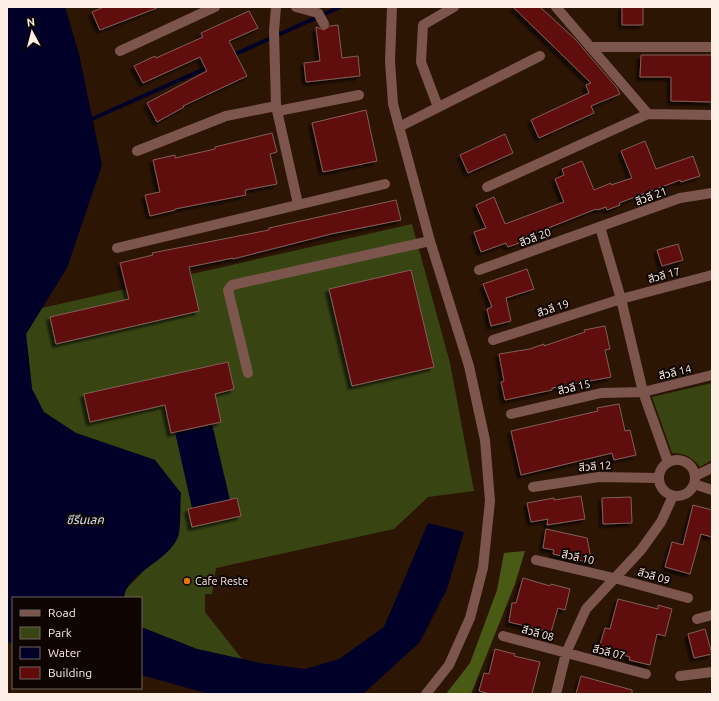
<svg xmlns="http://www.w3.org/2000/svg" width="719" height="701" font-family="Ubuntu,'Noto Sans Thai',sans-serif">
	<defs>
		<filter id="shadow"><feDropShadow dx="-3.5" dy="3.5" stdDeviation="1" flood-color="#0009"/></filter>
	</defs>
	<rect width="100%" height="100%" fill="#2d1504"/>
	<!-- green -->
	<path fill="#384512" d="M412,224L450,363L474,491L428,497L394,529L216,568L212,594H205V612L242,659L197,649L141,627V598H124L125,590L141,574L155,460L76,433L43,412L32,389L26,334L42,308Z
		M712,383V460L700,467C692,457 685,453 672,453L652,397Z"/>
	<!-- forest -->
	<path fill="#495a14" d="M525,551L515,584L471,694H446L470,663L497,590L504,553Z"/>
	<!-- water -->
	<path fill="#010029" d="M7,7H65L79,54L102,165L67,268L26,334L32,389L44,412L76,433L155,460L181,493C180,503 181,529 178,537C168,562 126,573 124,598H13V643L7,642Z
		M212,424L230,500L192,508L175,432Z
		M428,523L464,532L447,589L420,642L363,694H209L141,675V627L197,649L260,663L305,669L339,659L384,627Z"/>
	<g fill="none" stroke-linecap="round" stroke-linejoin="round">
		<!-- stream -->
		<path stroke="#010029" stroke-width="4" d="M231,56L340,7
			M92,119L211,66"/>
	</g>
	<!-- building -->
	<path fill="#610b0a" stroke="#835e59" filter="url(#shadow)" d="M104,7H157V8L100,30L92,12Z
		M513,7H540L575,39L617,88L620,94L591,106L594,113L539,138L531,120L589,93L586,85L591,83Z
		M622,7H643V25H622Z
		M249,11L258,28L229,41L247,76L183,106L184,107L157,122L147,103L207,71L200,57L143,83L134,66L155,56L156,58L203,37L201,33Z
		M338,25L342,58L358,56L360,76L306,82L304,63L320,61L316,27L324,30L330,26Z
		M641,55H712V102L671,101V77H640Z
		M366,110L377,161L323,172L312,123Z
		M272,133L277,152L270,154L277,184L245,190L246,195L175,209V210L150,216L145,195L160,192L153,160L175,155V158L215,149V147Z
		M505,134L513,153L468,173L460,155Z
		M645,141L656,169L693,156L700,176L681,182L680,180L619,203L620,205L607,210L606,207L597,210L596,209L518,240L519,243L508,247L506,243L481,252L474,232L486,228L476,205L494,197L505,224L564,202L555,179L564,175L562,169L582,161L594,190L611,183V185L632,178L621,151Z
		M396,200L401,220L331,234L233,259V258L189,267L199,311L56,344L50,317L129,299L120,263L153,255L152,253L269,230V228Z
		M678,244L683,260L662,266L657,250Z
		M527,269L534,289L506,298L511,321L491,326L487,309L492,307L483,284Z
		M411,270L434,367L352,386L329,289Z
		M605,326L610,349L605,350L611,377L552,388V390L505,400L501,382L504,381L499,354L530,349L544,344V346L585,332L584,330Z
		M228,362L234,389L215,394L221,422L171,433L165,405L90,422L84,394Z
		M619,404L625,431L630,430L636,455L614,460L612,453L521,475L511,431L598,411L597,408Z
		M581,496L585,519L547,525L548,519L531,522L527,503L554,498V500Z
		M631,497L632,523L603,524L602,498Z
		M237,498L241,516L192,527L188,509Z
		M693,505L712,510V537L701,534L690,574L665,567L672,542L683,545Z
		M546,529L587,538L592,563L553,554L554,550L543,548Z
		M523,578L550,586L551,584L570,589L565,610L558,608L551,632L509,622L512,603H516Z
		M618,599L658,609V605L672,609L665,636L657,634L650,665L629,660L630,657L599,648L605,628L610,629Z
		M705,629L712,654L694,658L688,634Z
		M495,649L515,654L514,656L540,662L532,694H490L479,691L484,673L489,674Z
		M581,676L632,690V694H576Z"/>
	<g fill="none" stroke-linecap="round" stroke-linejoin="round">
		<!-- street -->
		<path stroke="#7c564d" stroke-width="10" d="M276,7L274,31L276,106L298,204
			M296,7L318,13L324,24
			M392,7L390,61L393,104L430,241L469,366L485,440L490,501L483,568L470,618L449,665L426,694
			M556,7L648,114
			M590,47H712
			M120,51L215,7
			M438,107L421,62L423,25L454,7
			M278,111L359,95
			M399,127L540,56
			M137,151L226,116L276,106
			M487,187L648,114L712,115
			M600,227L621,299L643,392L668,462
			M117,248L385,184
			M479,270L680,198L712,193
			M493,340L621,299L712,275
			M248,373L228,290L232,285L430,241
			M511,414L601,393L643,392L712,375
			M659 478a18 18 0 1 1 36 0a18 18 0 1 1-36 0Z
			M695,476L712,468
			M694,484L712,490
			M533,487L599,477L659,478
			M536,560L614,578L688,598
			M697,619L712,615
			M503,636L646,674
			M680,676L712,672
			M556,694L566,653L586,609L641,550L661,522L673,496"/>
	</g>
	<!-- markers -->
	<circle fill="#e8710a" stroke="#0e0501" stroke-width="1.5" cx="187" cy="581" r="4"/>
	<g text-anchor="middle" stroke-width="4" stroke-linejoin="round" paint-order="stroke">
		<!-- street labels -->
		<g font-size="11" fill="#fdeee6" stroke="#0e0501">
			<text transform="translate(651 196) rotate(-20)" y="4">สีวลี 21</text>
			<text transform="translate(535 237) rotate(-20)" y="4">สีวลี 20</text>
			<text transform="translate(664 275) rotate(-15)" y="4">สีวลี 17</text>
			<text transform="translate(553 308) rotate(-18)" y="4">สีวลี 19</text>
			<text transform="translate(675 372) rotate(-13)" y="4">สีวลี 14</text>
			<text transform="translate(574 387) rotate(-13)" y="4">สีวลี 15</text>
			<text transform="translate(595 466) rotate(-4)" y="4">สีวลี 12</text>
			<text transform="translate(578 557) rotate(12)" y="4">สีวลี 10</text>
			<text transform="translate(654 576) rotate(16)" y="4">สีวลี 09</text>
			<text transform="translate(538 633) rotate(15)" y="4">สีวลี 08</text>
			<text transform="translate(609 652) rotate(14)" y="4">สีวลี 07</text>
		</g>
		<!-- poi labels -->
		<g font-size="11" fill="#fdeee6" stroke="#0e0501" text-anchor="start">
			<text x="195" y="585">Cafe Reste</text>
		</g>
		<!-- water labels -->
		<g font-size="12" font-style="italic" fill="#d6e0f5" stroke="#0e0501">
			<text x="85" y="524">ซีรีนเลค</text>
		</g>
	</g>
	<!-- border -->
	<rect width="719" height="701" fill="none" stroke="#fdeee6" stroke-width="16"/>
	<!-- legend -->
	<rect x="12" y="597" width="130" height="92" fill="#0e0501" stroke="#6e625d"/>
	<rect x="20" y="610" width="20" height="6" fill="#7c564d" stroke="#6e625d"/>
	<text x="48" y="617" font-size="12" fill="#fdeee6">Road</text>
	<rect x="20" y="627" width="20" height="12" fill="#384512" stroke="#6e625d"/>
	<text x="48" y="637" font-size="12" fill="#fdeee6">Park</text>
	<rect x="20" y="647" width="20" height="12" fill="#010029" stroke="#6e625d"/>
	<text x="48" y="657" font-size="12" fill="#fdeee6">Water</text>
	<rect x="20" y="667" width="20" height="12" fill="#610b0a" stroke="#6e625d"/>
	<text x="48" y="677" font-size="12" fill="#fdeee6">Building</text>
	<!-- north arrow -->
	<g transform="translate(32 32) rotate(353)" stroke="#0e0501" stroke-width="3" paint-order="stroke">
	<path d="M0-3L7 15L0 10L-7 15Z" fill="#fdeee6"/>
	<text y="-6" font-size="11" font-weight="bold" text-anchor="middle" fill="#fdeee6">N</text>
	</g>
</svg>
